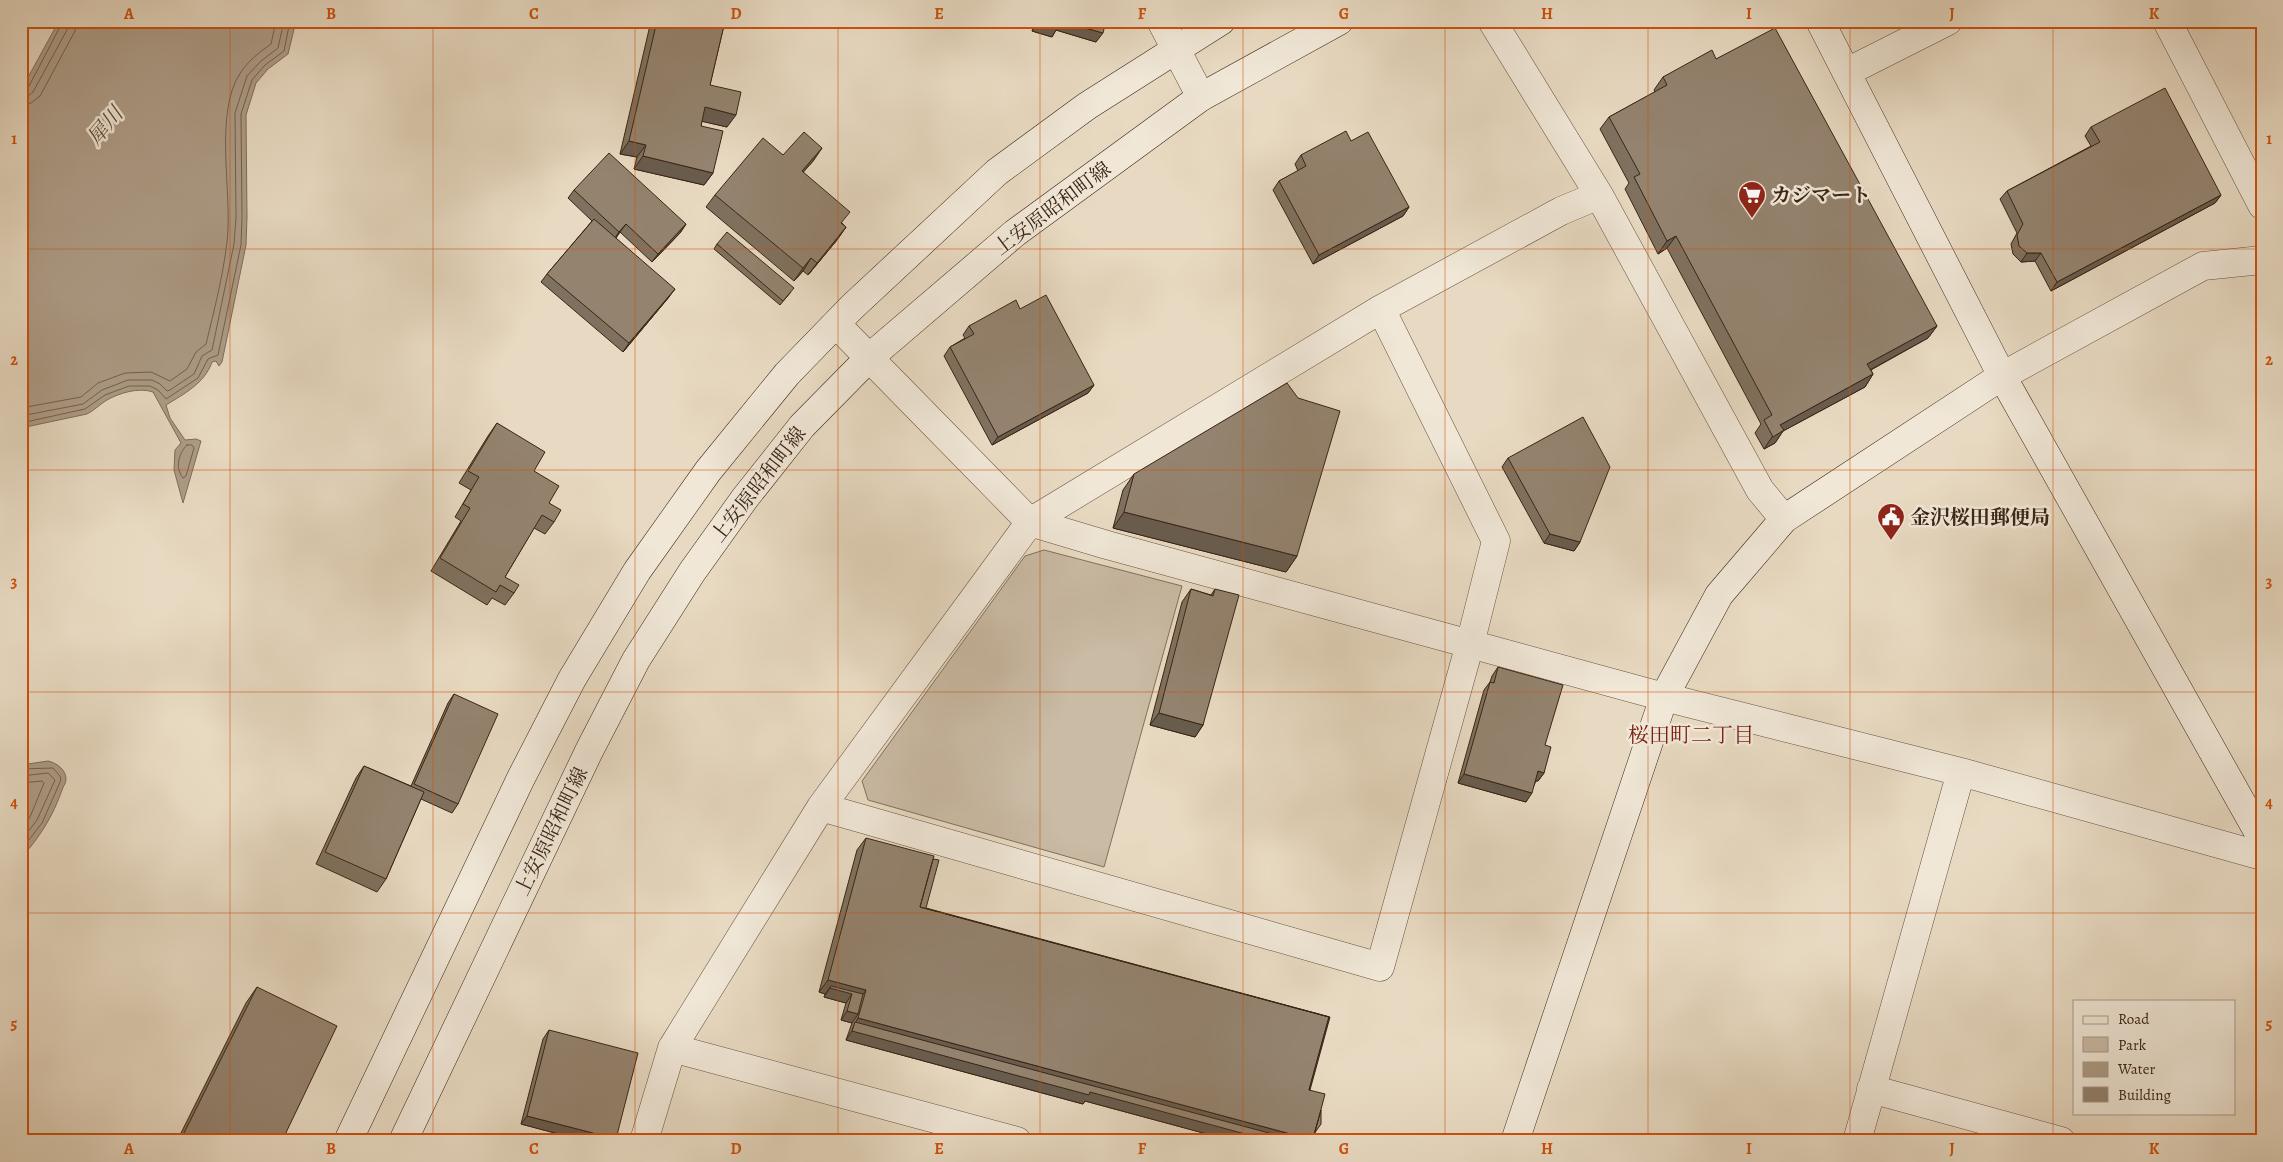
<svg xmlns="http://www.w3.org/2000/svg" width="2283" height="1162" font-family="Alegreya,'Noto Serif JP',serif">
	<rect width="100%" height="100%" fill="#e8dac2"/>
	<filter id="stains"><feTurbulence type="fractalNoise" baseFrequency=".004" numOctaves="4"/><feColorMatrix values="0 0 0 0 .2 0 0 0 0 .09 0 0 0 0 .02 0 0 0 .5 -.17"/></filter>
	<radialGradient id="worn" r=".72"><stop offset=".6" stop-color="#630" stop-opacity="0"/><stop offset="1" stop-color="#630" stop-opacity=".3"/></radialGradient>
	<!-- green -->
	<path fill="#cabba5" stroke="#82705d" d="M1044,550L1182,586L1104,867L868,800L862,781L1025,556Z"/>
	<!-- water -->
	<path fill="#ad9c87" stroke="#7f6c59" d="M59,21H296L288,54L268,69L256,83L246,115L247,217L246,245L222,362L219,366L216,361L212,362C205,383 184,394 166,405L170,418L185,440L196,439L201,441L183,503L174,470L175,450L181,443L153,392C139,387 119,393 107,400C100,404 95,410 87,414L21,428V90Z
		M48,761C57,763 66,770 66,779C66,784 63,786 62,790C53,816 40,837 21,858V765Z"/>
	<g fill="none" stroke-linecap="round" stroke-linejoin="round">
		<!-- shore -->
		<path stroke="#74604e" stroke-width="1" d="M21,91L28,88L63,21
			M21,98L28,96L33,92L68,28L69,21
			M21,105L31,103L40,96L75,31L76,21
			M21,408L81,397L98,383L125,373L151,372L170,381L187,369L196,352L206,344C214,311 223,276 227,242C233,194 213,112 241,72C249,60 260,52 271,44L276,21
			M21,416L83,404L102,390L128,380H152L160,384L167,391L170,390L194,374L202,356L212,350L234,244L236,217L235,113L247,76L261,61L278,48L284,21
			M21,423L85,409L105,395L129,386H150L158,390L166,399L198,378L208,359L218,355L241,245L242,217L241,114L252,80L265,65L284,51L290,21
			M187,445H192L194,448L186,476L183,478C175,468 178,454 187,445Z
			M21,769L53,768L60,776L61,780L42,823L21,850
			M21,776L48,773L55,780L37,820L21,841
			M21,783L42,781L44,783L30,817L21,830"/>
		<defs>
			<path id="street" d="M1161,21L1201,97
				M1492,21L1599,195L1760,490L1784,519
				M2167,21L2262,205
				M1847,72L1948,21
				M836,324L1030,522L1107,545L1470,644L1664,697L1961,772L2262,856
				M2002,376L2203,266L2262,260
				M821,807L1380,967L1470,644L1496,541L1381,309
				M672,1048L1017,1141
				M1871,1089L2061,1141
				M644,1141L672,1048L821,807L1030,522L1381,309L1561,211L1599,195
				M1857,1141L1961,772"/>
			<path id="secondary" d="M1820,21L2002,376L2262,839
				M348,1141L521,778L572,679L637,571L708,471L787,374L852,307L997,172L1087,106L1221,21
				M403,1141L589,751L636,660L692,572L745,498L802,426L870,357L1015,233L1201,97L1339,21
				M1515,1141L1664,697L1719,595L1784,519L2002,376"/>
		</defs>
		<!-- street casing -->
		<use href="#street" stroke="#665240" stroke-width="29"/>
		<!-- secondary casing -->
		<use href="#secondary" stroke="#3a2415" stroke-width="29"/>
		<!-- street -->
		<use href="#street" stroke="#f0e7d7" stroke-width="28"/>
		<!-- secondary -->
		<use href="#secondary" stroke="#f0e7d7" stroke-width="28"/>
	</g>
	<!-- wall -->
	<path fill="#7f715f" stroke="#3a2415" d="M651,21H725L710,85L727,127L702,121L701,126L713,173L704,185L634,169L637,157L620,154Z
		M1035,21H1106L1096,42L1056,30L1052,37L1032,31Z
		M1716,59L1937,326L1928,338L1871,370L1873,374L1865,387L1783,431L1775,443L1764,449L1755,433L1761,424L1667,248L1658,254L1625,189L1629,183L1600,129L1609,117L1655,92L1654,90L1663,77Z
		M2091,127L2221,195L2215,203L2051,291L2035,261L2021,262L2013,254L2011,244L2017,233L2000,199L2007,191L2091,146L2085,136Z
		M1351,141L1409,207L1403,216L1313,264L1273,190L1279,181L1298,171L1295,164L1301,155Z
		M783,155L814,160L803,172L842,223L846,227L837,240L808,275L803,271L794,281L706,207L715,195Z
		M574,190L686,224L680,233L652,262L620,232L616,238L669,297L623,352L541,282L547,274L592,221L568,198Z
		M717,244L791,292L780,305L714,249Z
		M1020,309L1094,385L1088,393L992,445L944,356L950,347L965,338L963,335L969,326Z
		M497,423L534,471L549,503L554,522L545,534L534,528L505,577L514,593L505,605L492,598L487,605L431,571L461,521L455,517L471,490L459,483L488,436Z
		M1508,458L1580,542L1574,551L1544,543L1502,467Z
		M1134,474L1297,556L1286,572L1113,528L1123,490Z
		M1191,589L1211,595L1215,589L1203,725L1195,737L1150,725L1182,602Z
		M1498,667L1545,745L1544,773L1538,781H1536L1526,802L1458,783L1484,690L1490,682L1492,676Z
		M454,694L458,804L452,813L421,799L386,879L377,892L316,864L356,778L364,766L411,786L448,703Z
		M866,838L926,908L1310,1090L1314,1134L1313,1140L1312,1141H1233L1085,1101L1083,1104L846,1040L852,1023L841,1020L846,1003L824,997L825,994L819,992L857,850Z
		M257,987L282,1141H177L246,1003Z
		M549,1030L616,1139L615,1141H585L521,1124L543,1039Z"/>
	<!-- shaded-wall -->
	<path fill="#685c4e" stroke="#3a2415" d="M1060,21L1103,33L1096,42L1056,30L1052,37L1032,31L1038,22Z
		M705,107L736,115L727,127L696,120Z
		M629,141L646,145L637,157L620,154Z
		M822,148L814,160L793,184L802,171Z
		M643,156L713,173L704,185L634,169Z
		M2221,195L2215,203L2051,291L2057,282Z
		M1409,207L1403,216L1313,264L1319,255Z
		M626,224L620,232L613,241L619,232Z
		M686,224L680,233L652,262L658,254Z
		M846,227L837,240L808,275L817,263Z
		M1676,236L1667,248L1658,254L1667,241Z
		M2027,253H2041L2035,261L2021,262Z
		M811,258L803,271L794,281L803,268Z
		M675,289L669,297L623,352L629,343Z
		M1937,326L1928,338L1859,376L1867,364Z
		M1873,374L1865,387L1783,431L1775,443L1764,449L1780,425Z
		M1094,385L1088,393L992,445L998,437Z
		M1124,512L1297,556L1286,572L1113,528Z
		M1550,534L1580,542L1574,551L1544,543Z
		M1159,713L1203,725L1195,737L1150,725Z
		M1538,771L1544,773L1538,781L1532,780Z
		M1464,774L1532,793L1526,802L1458,783Z
		M828,980L866,990L857,1003L852,994L846,1003L824,997L830,988L831,986L825,994L819,992Z
		M847,1011L858,1014L852,1023L841,1020Z
		M858,1018L1313,1140L1312,1141H1233L1085,1101L1083,1104L846,1040L852,1031L855,1023Z
		M527,1116L616,1139L615,1141H585L521,1124Z"/>
	<!-- building -->
	<path fill="#94836f" stroke="#3a2415" d="M657,21H725L710,85L741,92L736,115L705,107L701,126L723,131L713,173L643,156L646,145L629,141Z
		M1038,21H1060L1058,28L1038,22Z
		M1060,21H1106L1103,33Z
		M1775,28L1937,326L1867,364L1873,374L1780,425L1784,430L1773,437L1764,420L1772,415L1676,236L1667,241L1634,177L1640,174L1609,117L1667,85L1663,77L1712,50L1716,59Z
		M2165,88L2221,195L2057,282L2041,253H2027L2019,246L2017,235L2023,224L2007,191L2100,142L2091,127Z
		M1346,131L1351,141L1368,132L1409,207L1319,255L1279,181L1306,166L1301,155Z
		M804,132L822,148L802,171L850,212L841,223L846,227L817,263L811,258L803,268L715,195L763,138L783,155Z
		M609,153L686,224L658,254L626,224L619,232L574,190Z
		M594,219L675,289L629,343L547,274Z
		M727,232L794,288L783,301L717,244Z
		M1046,295L1094,385L998,437L950,347L974,334L969,326L1016,300L1020,309Z
		M1287,383L1298,398L1340,411L1297,556L1124,512L1134,474Z
		M1583,417L1610,467L1580,542L1550,534L1508,458Z
		M497,423L545,452L534,471L559,486L549,503L561,510L554,522L542,515L505,577L519,585L514,593L500,585L496,592L440,558L470,508L463,504L479,477L468,471Z
		M1191,589L1213,596L1215,589L1239,595L1203,725L1159,713Z
		M1498,667L1563,685L1545,745L1551,747L1544,773L1538,771L1532,793L1464,774L1490,682L1494,683Z
		M454,694L498,714L458,804L414,784Z
		M364,766L424,792L386,879L325,852Z
		M866,838L934,856L920,907L1329,1017L1309,1090L1325,1094L1313,1140L858,1018L866,990L828,980Z
		M933,859L939,860L926,908L1330,1017L1310,1090H1309L1329,1017L920,907Z
		M831,986L863,994L858,1014L847,1011L852,994L830,988Z
		M257,987L337,1026L282,1141H180Z
		M855,1022L1295,1140V1141H1271L1090,1092L1089,1095L852,1031Z
		M549,1030L638,1053L616,1139L527,1116Z
		M1321,1110V1124L1314,1134Z"/>
	<!-- grid -->
	<path fill="none" stroke="#ce510d" stroke-width="1" stroke-opacity="0.55" d="M230,21V1141M433,21V1141M635,21V1141M838,21V1141M1040,21V1141M1243,21V1141M1445,21V1141M1648,21V1141M1850,21V1141M2053,21V1141M21,249H2262M21,470H2262M21,692H2262M21,913H2262"/>
	<!-- icons -->
	<defs>
		<symbol id="supermarket-pin" viewBox="-11 -11 22 30"><path d="M0 17L-7.5 6A9.5 9.5 0 1 1 7.5 6Z" fill="#8f2418" stroke="#f0e7d7"/><path d="M-6-5.5h2.5l.6 2H6L4.5 2H-2.5L-4.4-4H-6ZM-1.5 3.2a1.3 1.3 0 1 0 .1 0ZM3 3.2a1.3 1.3 0 1 0 .1 0Z" fill="#fff"/></symbol>
		<symbol id="civic-pin" viewBox="-11 -11 22 30"><path d="M0 17L-7.5 6A9.5 9.5 0 1 1 7.5 6Z" fill="#8f2418" stroke="#f0e7d7"/><path d="M-.6-6.5H3V-4.5H.6V-3L4-1V1h2V6H-6V1h2V-1L-.6-3ZM-1.2 2.5V6h2.4V2.5Z" fill="#fff"/></symbol>
	</defs>
	<g fill-rule="evenodd">
		<use href="#supermarket-pin" x="1736" y="179" width="32" height="43"/>
		<use href="#civic-pin" x="1875" y="501" width="32" height="43"/>
	</g>
	<g text-anchor="middle" stroke-width="5" stroke-linejoin="round" paint-order="stroke">
		<!-- poi labels -->
		<g font-size="20" font-weight="bold" fill="#3a2415" stroke="#f0e7d7" text-anchor="start">
			<text x="1771" y="202">カジマート</text>
			<text x="1910" y="524">金沢桜田郵便局</text>
		</g>
		<!-- street labels -->
		<g font-size="20" fill="#3a2415" stroke="#f0e7d7">
			<text transform="translate(1052 208) rotate(-37)" y="7">上安原昭和町線</text>
			<text transform="translate(758 484) rotate(-52)" y="7">上安原昭和町線</text>
			<text transform="translate(551 831) rotate(-64)" y="7">上安原昭和町線</text>
		</g>
		<!-- water labels -->
		<g font-size="21" font-style="italic" fill="#5c4837" stroke="#f0e7d7">
			<text transform="translate(105 126) rotate(-50)" y="7">犀川</text>
		</g>
		<!-- neighbourhood labels -->
		<g font-size="21" fill="#7a1f14" stroke="#f0e7d7">
			<text x="1691" y="742">桜田町二丁目</text>
		</g>
	</g>
	<!-- margin -->
	<rect width="2283" height="1162" fill="none" stroke="#e8dac2" stroke-width="55"/>
	<!-- legend -->
	<rect x="2073" y="1000" width="162" height="115" fill="#f0e7d7" stroke="#a79989"/>
	<rect x="2083" y="1016" width="25" height="8" fill="#f0e7d7" stroke="#a79989"/>
	<text x="2118" y="1024" font-size="15" fill="#3a2415">Road</text>
	<rect x="2083" y="1037" width="25" height="15" fill="#cabba5" stroke="#a79989"/>
	<text x="2118" y="1050" font-size="15" fill="#3a2415">Park</text>
	<rect x="2083" y="1062" width="25" height="15" fill="#ad9c87" stroke="#a79989"/>
	<text x="2118" y="1074" font-size="15" fill="#3a2415">Water</text>
	<rect x="2083" y="1087" width="25" height="15" fill="#94836f" stroke="#a79989"/>
	<text x="2118" y="1100" font-size="15" fill="#3a2415">Building</text>
	<rect x="28" y="28" width="2228" height="1106" fill="none" stroke="#ce510d" stroke-width="2"/>
	<g font-size="16" text-anchor="middle" font-weight="bold" fill="#ce510d">
		<text x="129" y="19">A</text>
		<text x="331" y="19">B</text>
		<text x="534" y="19">C</text>
		<text x="736" y="19">D</text>
		<text x="939" y="19">E</text>
		<text x="1142" y="19">F</text>
		<text x="1344" y="19">G</text>
		<text x="1547" y="19">H</text>
		<text x="1749" y="19">I</text>
		<text x="1952" y="19">J</text>
		<text x="2154" y="19">K</text>
		<text x="14" y="144">1</text>
		<text x="2269" y="144">1</text>
		<text x="14" y="365">2</text>
		<text x="2269" y="365">2</text>
		<text x="14" y="587">3</text>
		<text x="2269" y="587">3</text>
		<text x="14" y="808">4</text>
		<text x="2269" y="808">4</text>
		<text x="14" y="1029">5</text>
		<text x="2269" y="1029">5</text>
		<text x="129" y="1154">A</text>
		<text x="331" y="1154">B</text>
		<text x="534" y="1154">C</text>
		<text x="736" y="1154">D</text>
		<text x="939" y="1154">E</text>
		<text x="1142" y="1154">F</text>
		<text x="1344" y="1154">G</text>
		<text x="1547" y="1154">H</text>
		<text x="1749" y="1154">I</text>
		<text x="1952" y="1154">J</text>
		<text x="2154" y="1154">K</text>
	</g>
	<rect width="100%" height="100%" filter="url(#stains)"/>
	<rect width="100%" height="100%" fill="url(#worn)"/>
</svg>
